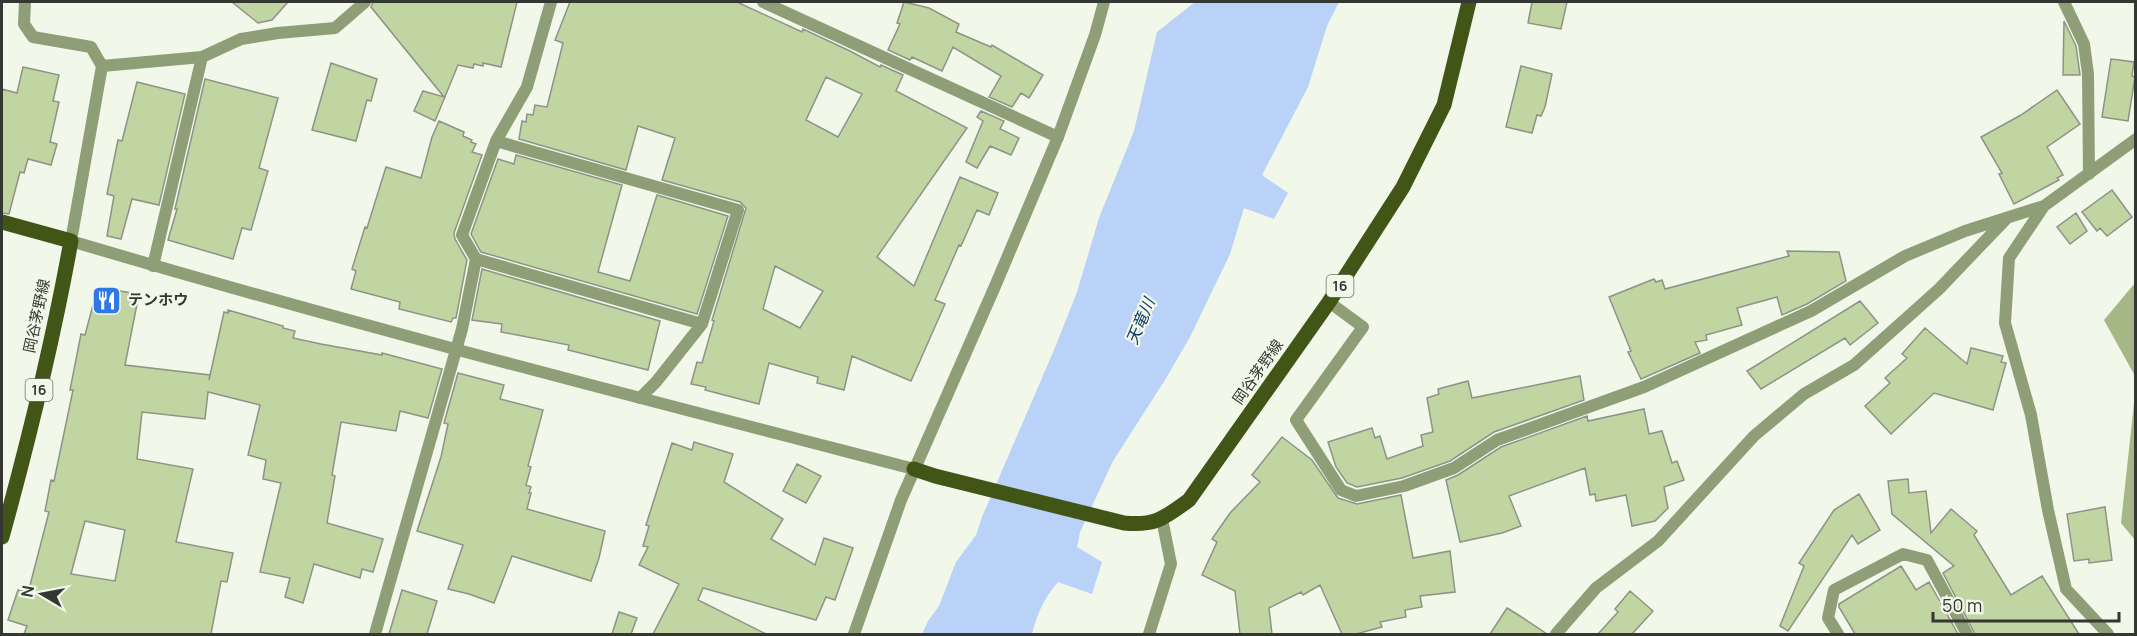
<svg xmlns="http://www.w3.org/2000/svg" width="2137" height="636" font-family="Manrope,'Noto Sans JP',sans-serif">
	<rect width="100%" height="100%" fill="#f1f7e9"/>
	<!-- forest -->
	<path fill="#a4b785" d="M2135,283V376L2104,320Z
		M2135,394L2136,540H2135L2121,523Z"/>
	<!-- water -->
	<path fill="#bad2f7" d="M1195,2H1339L1327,26L1308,87L1262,175L1288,193L1274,219L1244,208L1230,254L1190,337L1165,380L1113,461L1080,532L1077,547L1102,562L1092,594L1058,582C1044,598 1037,614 1032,634H922L928,621L939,606L956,562L976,535L982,517L1054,350L1077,292L1099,218L1134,131L1157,32Z"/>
	<!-- building -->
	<path fill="#c0d5a1" stroke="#8e9387" stroke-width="1.5" fill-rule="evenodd" d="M232,2H288L272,20L258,23Z
		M373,2H517L501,67L483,63V66L474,64L473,68L458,65L435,121L414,111L423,91L444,97L371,7Z
		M570,2H737L802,32L803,29L850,51L880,67L881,65L903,75L896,91L967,128L877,257L914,286L960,177L998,193L989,215L977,210L961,246L959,245L935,300L945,304L911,381L852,356L844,390L817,383L818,377L769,363L759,404L705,390L706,387L691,384L697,362L702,363L714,321L712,320L746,208L740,202L662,180L675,138L638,126L626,170L519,139L522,121L526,122L527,114L533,115L535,105L547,107L563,43L555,40ZM826,77L862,94L838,137L806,120ZM775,266L823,291L800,328L763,309Z
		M904,2L929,8L959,24L956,32L991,47L992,45L1043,75L1029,98L1021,93L1012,107L989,97L1001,76L953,47L942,71L912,57L910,60L888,50L900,24L897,23Z
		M1532,2H1567L1561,29L1528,23Z
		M2064,21L2076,46L2080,75H2063Z
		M2111,59L2134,62L2132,76L2135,77L2128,121L2102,117Z
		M331,63L377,79L371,101L367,100L356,141L312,130Z
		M1521,66L1552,74L1545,107L1541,116L1537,115L1532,133L1506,127Z
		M23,67L59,75L53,101L59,102L50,142L57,144L51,165L28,159L24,173L20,172L9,214L2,213V89L17,93Z
		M205,79L278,98L259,168L268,171L251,230L242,228L233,259L168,240L177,209H175Z
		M137,82L185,94L159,205L132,199L121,239L107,236L114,196L107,194L118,140L122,141Z
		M2057,90L2080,124L2047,147L2063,175L2057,178L2059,180L2014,204L1999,174L2002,173L1981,137L2021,115Z
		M981,111L1004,121L1000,129L1019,138L1011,155L990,146L977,168L966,162L983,121L977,117Z
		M439,121L464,132L463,136L472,140L471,142L476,144L472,152L482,155L454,233L455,239L467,260L456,318H453L451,322L399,309L400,302L351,289L356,271L352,269L365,227L367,228L386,167L421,178L432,137Z
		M516,155L622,185L598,272L630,281L657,195L728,216L697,314L481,252L471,234L498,159L514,164Z
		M2112,190L2132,217L2107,236L2100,228L2097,231L2082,212Z
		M2076,213L2087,231L2070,244L2057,227Z
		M1787,251L1839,252L1846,281L1807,304L1782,315L1777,297L1737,308L1742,325L1706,335L1707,340L1695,342L1700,353L1641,379L1628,352L1631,351L1609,297L1654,279L1656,282L1662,280L1665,289L1789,256Z
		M482,269L660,321L648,370L568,350L569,345L501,332L502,324L472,320Z
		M120,291L139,294L125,365L210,375L209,380L224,312L228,313V310L283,326V328L295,331L293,338L321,344L382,355V353L442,369L428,418L400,411L396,431L341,422L332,475L335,476L327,523L383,539L373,572L362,569L360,578L314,564L303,603L285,597L290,578L260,572L281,483L263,479L266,460L248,455L260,405L208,392L205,419L142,412L137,459L193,469L176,542L233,553L227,582L221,581L211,634H24L27,626L8,620L18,590L28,593L49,512L45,511L51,480L54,481L73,390H70L81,334L85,335L93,305ZM85,521L125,530L115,581L71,574Z
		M1860,301L1878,323L1850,345L1845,338L1761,389L1747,371Z
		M1925,328L1967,364L1971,348L2003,356L2001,362L2006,363L1993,410L1934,393L1891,434L1865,406L1890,383L1885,378L1907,358L1902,354Z
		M458,373L504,385L500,399L543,410L528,466L531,467L526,485L531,487L529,493H531L527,509L605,531L599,558L591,581L512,556L494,603L469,594L448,589L463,545L417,531L441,457L448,424L444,423Z
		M1580,376L1584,400L1494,432L1450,461L1402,478L1357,487L1347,483L1336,467L1328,442L1372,428L1375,438L1380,436L1387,459L1423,446L1421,435L1433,432L1427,398L1439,394L1438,389L1468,381L1472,398Z
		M1644,409L1649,434L1662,431L1672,463L1677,461L1684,480L1664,487L1668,508L1655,521L1632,526L1626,495L1596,501L1595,494L1590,495L1585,468L1509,496L1521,526L1502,533L1460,542L1446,480L1458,475L1501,447L1587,416L1588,421Z
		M1282,437L1312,460L1338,498L1357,504L1401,495L1413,558L1450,551L1455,592L1420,596L1422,607L1405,610L1406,617L1380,622L1382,627L1356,634H1342L1320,585L1303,595L1301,592L1269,608L1272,634H1240L1235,591L1202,575L1217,542L1212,539L1230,513L1260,482L1252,475Z
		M694,442L733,454L724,482L783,519L771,539L815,565L824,538L853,548L835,600L826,597L816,620L703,588L698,600L766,634H653L679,584L639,565L648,547L643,546L649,526L646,525L672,443L692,450Z
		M797,464L821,476L806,503L783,491Z
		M1908,479L1909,493L1926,491L1931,533L1951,509L1977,531L1974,535L2011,595L2042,576L2079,634H1975L1943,573L1954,566L1892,514L1888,481Z
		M1859,494L1880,530L1858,544L1852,535L1788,631L1780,626L1804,566L1799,563L1834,510Z
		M2105,507L2112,560L2089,563V559L2074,561L2067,514Z
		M1901,566L1916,590L1929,582L1958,634H1855L1839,607V604Z
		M402,590L437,601L427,634H389Z
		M1630,591L1653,611L1632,634H1598L1618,612L1615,609Z
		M1507,608L1520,616L1547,634H1490Z
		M619,612L637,618L631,634H612Z"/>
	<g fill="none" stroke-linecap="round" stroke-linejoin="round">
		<!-- minor -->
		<path stroke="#8e9e76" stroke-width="12" d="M763,2L1058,137
			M2064,2L2084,44L2088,74L2089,174
			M102,66L202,57L241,39L278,33L335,28L365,2
			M2044,206L2009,258L2005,323L2031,415L2048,510L2066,589L2108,634
			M476,259L702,324L738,210L496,141
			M153,266L202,57
			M1329,302L1363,327L1296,420L1341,490L1356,496L1404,486L1454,468L1497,440L1644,387L1811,311L1905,256L1965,231L2044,206L2136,139
			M640,398L656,382L702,324
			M375,634L462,329L476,259L462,235L496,141L527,87L551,2
			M1149,634L1171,564L1162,519
			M1556,634L1596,588L1658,541L1754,436L1804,394L1854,365L1939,289L2006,219
			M1838,634L1828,618L1834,590L1903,554L1927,560L1967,634"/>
		<!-- tertiary -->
		<path stroke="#8e9e76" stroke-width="12" d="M25,2L24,24L33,37L91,47L102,66L71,241C350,324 632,396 914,469
			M854,634L901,500L996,284L1058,137L1095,35L1104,2"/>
		<!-- primary -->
		<path stroke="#415516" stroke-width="15" d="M2,222L71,241C53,341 29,439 2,537
			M914,469L935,476L1124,523C1156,526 1164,518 1189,500L1329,302L1403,187L1444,105L1469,2"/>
	</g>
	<!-- icons -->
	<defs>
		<symbol id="restaurant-square" viewBox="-11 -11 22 22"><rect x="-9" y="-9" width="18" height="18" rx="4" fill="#2f78e5" stroke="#f1f7e9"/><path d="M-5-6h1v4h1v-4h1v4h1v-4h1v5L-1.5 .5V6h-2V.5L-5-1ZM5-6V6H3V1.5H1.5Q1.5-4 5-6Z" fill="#fff"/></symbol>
	</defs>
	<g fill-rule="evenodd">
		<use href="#restaurant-square" x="90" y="284" width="33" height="33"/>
	</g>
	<g text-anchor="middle" stroke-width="4.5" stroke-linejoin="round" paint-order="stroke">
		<!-- shield labels -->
		<g fill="#f1f7e9" stroke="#6d7169" stroke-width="1.5">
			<rect x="1326.5" y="275" width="27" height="22" rx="4.5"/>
			<rect x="25.5" y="379" width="27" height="22" rx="4.5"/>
		</g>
		<g font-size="14" font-weight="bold" fill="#353732">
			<text x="1340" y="291">16</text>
			<text x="39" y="395">16</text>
		</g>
		<!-- poi labels -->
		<g font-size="15" font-weight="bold" fill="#353732" stroke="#f1f7e9" text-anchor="start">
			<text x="128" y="305">テンホウ</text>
		</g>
		<!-- street labels -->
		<g font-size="15" fill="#353732" stroke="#f1f7e9">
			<text transform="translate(37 316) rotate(-78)" y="5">岡谷茅野線</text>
			<text transform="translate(1258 372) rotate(-55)" y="5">岡谷茅野線</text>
		</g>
		<!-- water labels -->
		<g font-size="16" font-style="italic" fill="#11366c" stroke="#f1f7e9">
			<text transform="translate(1140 321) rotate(-67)" y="6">天竜川</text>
		</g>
	</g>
	<!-- border -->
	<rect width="2137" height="636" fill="none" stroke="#353732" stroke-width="6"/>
	<!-- north arrow -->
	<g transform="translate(42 594) rotate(280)" stroke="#f1f7e9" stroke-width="4.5" paint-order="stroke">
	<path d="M0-4.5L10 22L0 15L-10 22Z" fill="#353732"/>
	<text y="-9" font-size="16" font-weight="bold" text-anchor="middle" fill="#353732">N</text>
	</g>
	<!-- scale -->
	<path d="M1933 612v9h186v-9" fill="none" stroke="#353732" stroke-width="3"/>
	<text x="1942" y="612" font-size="18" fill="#353732" stroke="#f1f7e9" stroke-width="4.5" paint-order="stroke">50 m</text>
</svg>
